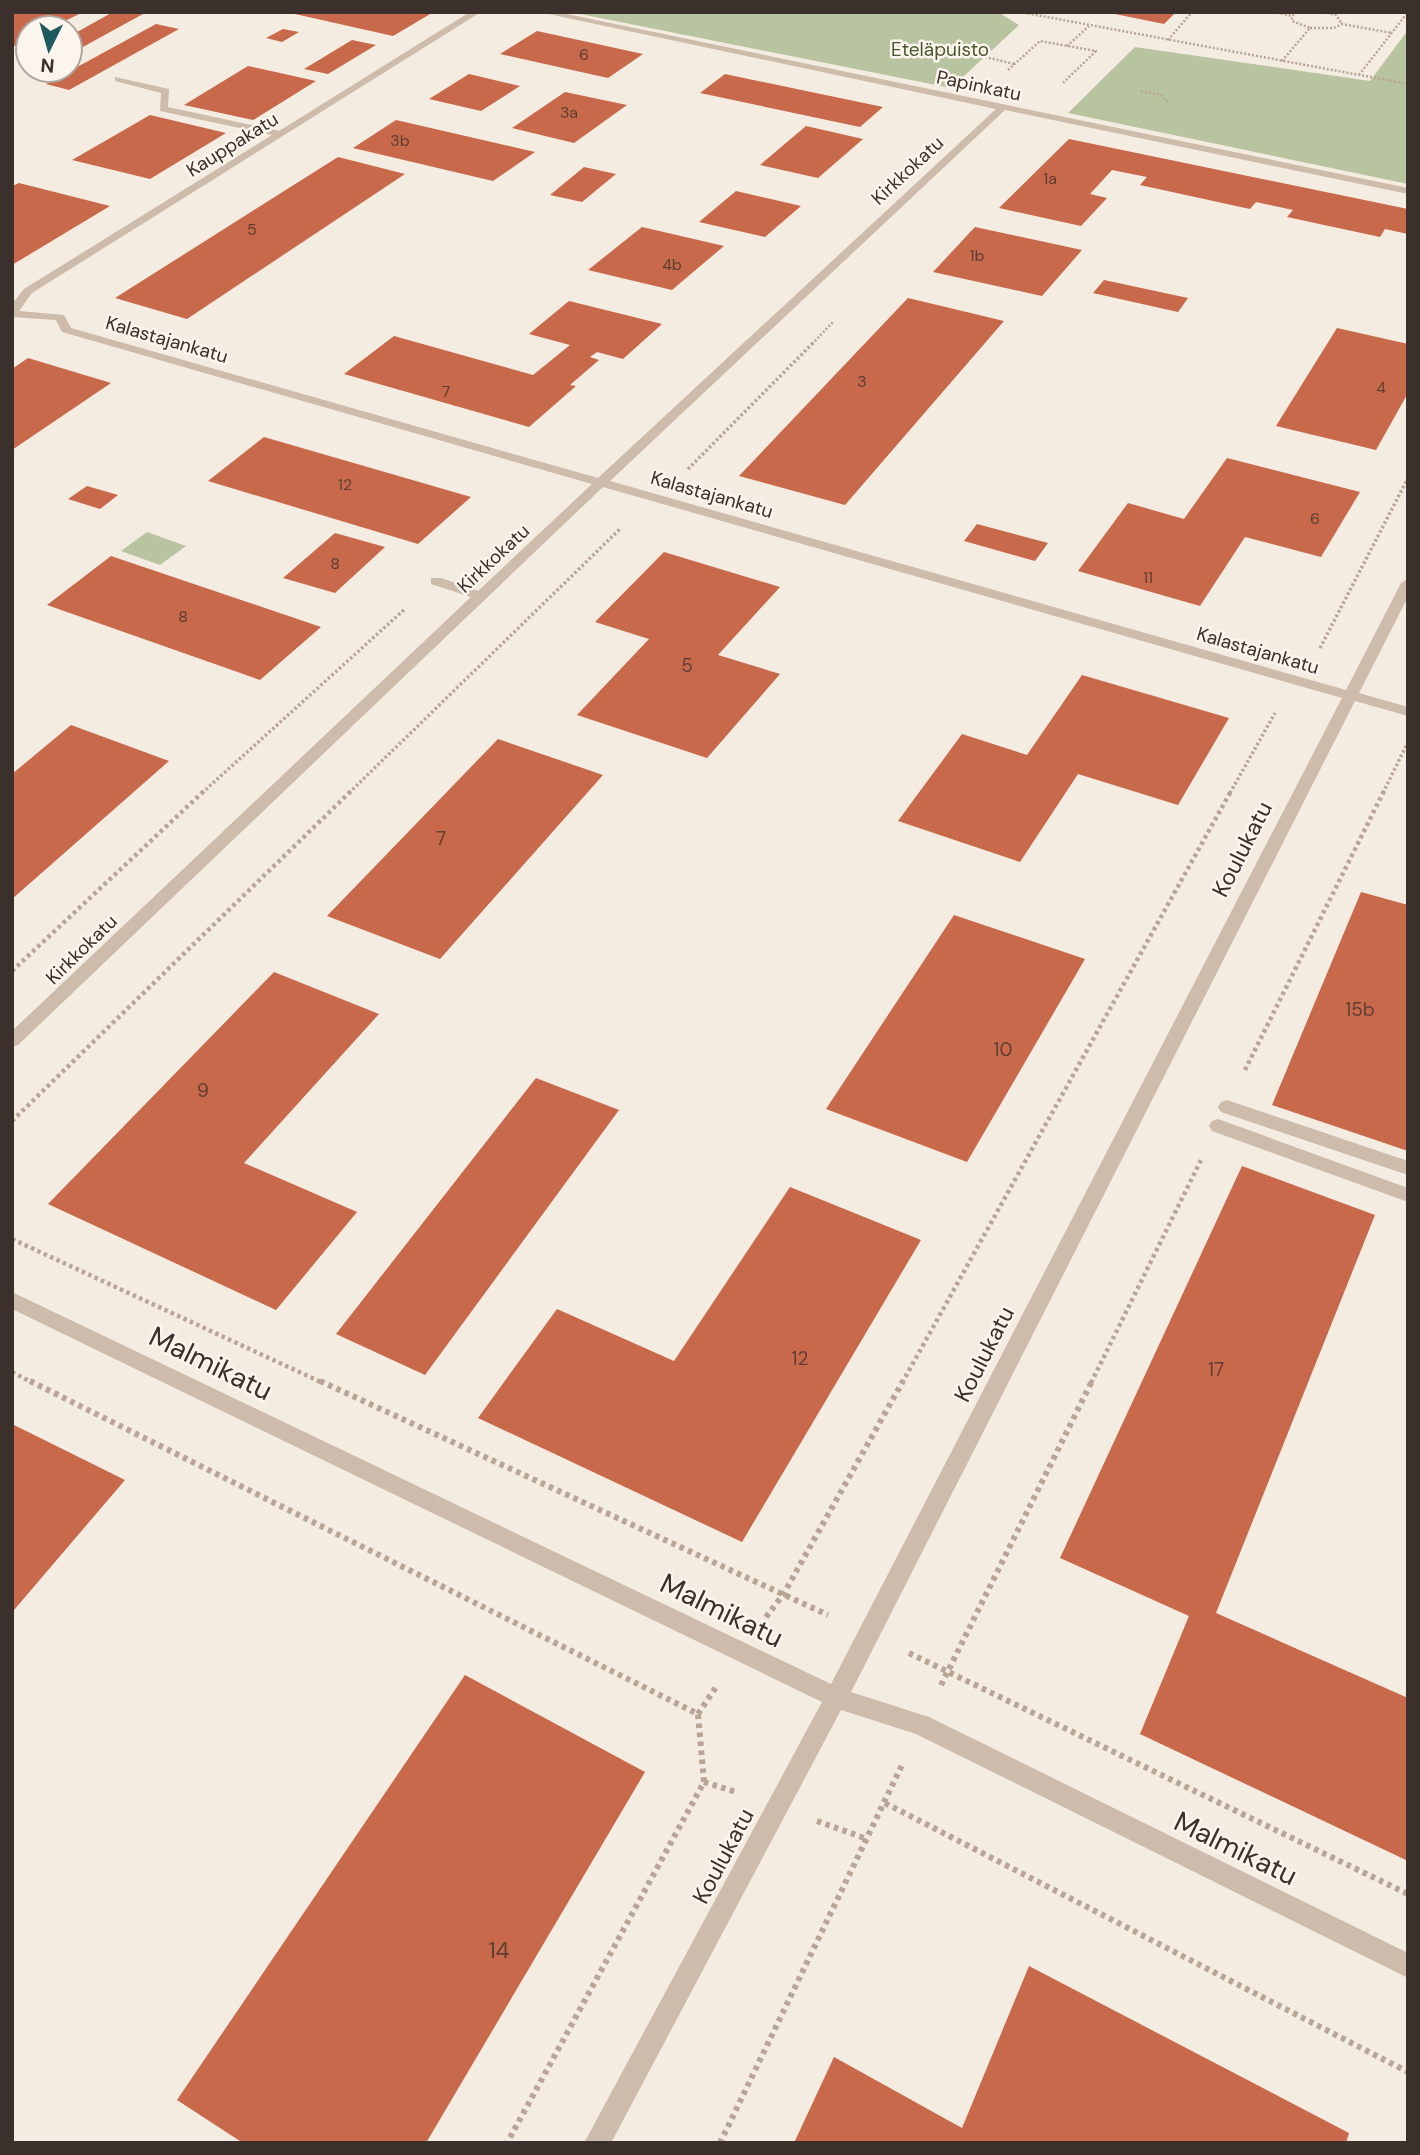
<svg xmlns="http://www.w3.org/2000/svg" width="1420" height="2155" font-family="'DM Sans',sans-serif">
	<rect width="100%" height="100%" fill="#f4ebe1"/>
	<!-- green -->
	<path fill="#b8c4a0" d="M570,12H998L1019,25L951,88Z
		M1408,30V184L1068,113L1135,47L1370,81Z
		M147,532L186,546L160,565L121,551Z"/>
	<!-- building -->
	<path fill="#c8694b" d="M12,12H83L51,28H28V40L12,47Z
		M113,12L143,14L70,54V36Z
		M286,12H428L432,13L393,36Z
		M1105,12H1172L1175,13L1164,24Z
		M156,24L179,29L69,90L46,84Z
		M283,29L299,32L282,42L266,38Z
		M537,31L643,54L608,78L500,54Z
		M352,40L376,45L328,74L304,69Z
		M248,66L316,81L253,120L184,105Z
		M469,74L520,86L481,111L429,99Z
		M725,74L883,107L860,127L700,93Z
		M565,92L627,105L574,143L512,128Z
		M150,115L226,133L150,179L72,160Z
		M396,120L535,152L493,181L353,148Z
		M806,126L863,139L818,178L760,165Z
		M1069,139L1408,209V234L1385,229L1380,237L1287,217L1293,210L1256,202L1250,209L1140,185L1147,177L1112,170L1090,194L1107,198L1081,226L999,208Z
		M338,157L405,174L187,319L115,298Z
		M584,167L616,174L582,202L550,195Z
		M19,183L110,206L12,265V186Z
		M736,191L801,206L765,237L699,222Z
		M642,227L724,246L672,290L588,270Z
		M975,227L1082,250L1042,296L933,272Z
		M1104,280L1188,298L1178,312L1093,293Z
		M908,298L1004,321L845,505L739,476Z
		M569,301L662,324L623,359L597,352L590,357L599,360L570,385L576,386L529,427L344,374L394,336L533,375L570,345L529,334Z
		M1337,328L1408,344V393L1376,450L1276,426Z
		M28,358L111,383L12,450V369Z
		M264,437L471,497L418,544L208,481Z
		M1227,458L1360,492L1321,557L1245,537L1200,606L1078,571L1128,503L1184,519Z
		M87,486L118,495L100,509L68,499Z
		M977,524L1048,543L1035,561L964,541Z
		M335,533L385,547L335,593L283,578Z
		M664,552L780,587L718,655L780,674L707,758L577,715L649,639L595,622Z
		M111,556L321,627L260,680L47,605Z
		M1082,675L1229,718L1178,805L1078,774L1020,862L898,821L962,734L1027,755Z
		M71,725L169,761L12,899V774Z
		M498,739L603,775L440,959L327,916Z
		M1361,892L1408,905V1151L1272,1105Z
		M954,915L1085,959L967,1162L826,1109Z
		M274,972L379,1014L244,1163L357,1212L276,1310L48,1204Z
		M536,1078L619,1110L425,1375L336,1334Z
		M1242,1166L1375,1215L1216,1613L1408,1698V1861L1140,1734L1189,1616L1060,1558Z
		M790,1187L921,1240L742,1542L478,1418L557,1309L674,1361Z
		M12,1424L125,1480L14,1610L12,1609Z
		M465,1675L645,1772L426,2143H243L177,2100Z
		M1029,1966L1349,2133L1346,2143H794L834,2057L962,2128Z"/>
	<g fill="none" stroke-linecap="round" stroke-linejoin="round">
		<!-- path-far3 -->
		<path stroke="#b9a596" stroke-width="2.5" stroke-dasharray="2 2" stroke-linecap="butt" d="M1020,12L1408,84
			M1273,12L1292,16L1297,12
			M1323,12L1336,15L1342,24
			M1310,28H1334L1342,24L1392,33
			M1168,40L1192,12
			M1067,46L1089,26
			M906,47L948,48L1014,64
			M1282,61L1310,28L1292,21V16
			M1008,70L1040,41L1096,51L1063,83
			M1359,75L1408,12
			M1141,91L1161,95L1169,103
			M812,344L834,321"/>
		<!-- path-far2 -->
		<path stroke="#b9a596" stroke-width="3.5" stroke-dasharray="2.5 2.5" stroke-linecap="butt" d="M688,469L814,342
			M1320,648L1408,478
			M202,793L405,609
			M349,793L621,528
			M1230,793L1275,713
			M1383,793L1406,746"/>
		<!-- path-far1 -->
		<path stroke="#b9a596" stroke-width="4.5" stroke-dasharray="3.5 3.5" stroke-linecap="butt" d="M12,971L204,791
			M1245,1070L1384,791
			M12,1121L351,791
			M12,1239L323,1383
			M12,1372L33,1383
			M902,1383L1231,791
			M1091,1383L1201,1160"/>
		<!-- path -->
		<path stroke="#b9a596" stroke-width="6" stroke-dasharray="4.5 4.5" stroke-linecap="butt" d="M30,1381L698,1714L704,1782L507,2143
			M320,1381L828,1615
			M766,1617L783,1595L903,1381
			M909,1653L1408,1894
			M941,1685L1092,1381
			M698,1714L716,1687
			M704,1782L736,1792
			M885,1803L1408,2072
			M817,1821L867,1839
			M720,2143L902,1765"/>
		<!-- minor -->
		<path fill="#cdbbac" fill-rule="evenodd" d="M470,12H481L32,293L19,311L64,315L71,328L598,478L996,109L539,12H557L1408,188V194L1005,110L610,481L1346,690L1401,583L1408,579V597L1359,693L1408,707V716L1355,701L851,1692L929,1717L1408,1953V1978L916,1734L841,1710L611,2143H584L822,1702L12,1309V1292L831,1684L1342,698L603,487L18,1045L12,1047V1031L471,597L431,584V578H441L478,591L592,484L62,332L56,320L12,317V304L24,289L272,135L160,111L161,93L115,81V77L169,89L168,107L279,131Z
			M1227,1100L1408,1161V1175L1221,1112L1218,1107L1221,1102Z
			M1218,1119L1408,1188V1202L1212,1131L1209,1126L1212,1121Z"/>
	</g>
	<g text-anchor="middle" stroke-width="5" stroke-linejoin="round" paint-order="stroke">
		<!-- far-number labels -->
		<g font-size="16" fill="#5e3e33">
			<text x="584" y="60">6</text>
			<text x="569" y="118">3a</text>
			<text x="400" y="146">3b</text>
			<text x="1050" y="184">1a</text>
			<text x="252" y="235">5</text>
			<text x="977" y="261">1b</text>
			<text x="672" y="270">4b</text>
			<text x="862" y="387">3</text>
			<text x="1381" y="393">4</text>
			<text x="446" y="397">7</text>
			<text x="345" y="490">12</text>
			<text x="1315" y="524">6</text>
			<text x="335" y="569">8</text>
			<text x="1148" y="583">11</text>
			<text x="183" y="622">8</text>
		</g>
		<!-- far-park labels -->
		<g font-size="19" fill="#4a5a2e" stroke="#fbf5ee">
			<text x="940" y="56">Eteläpuisto</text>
		</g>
		<!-- far-street labels -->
		<g font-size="19" fill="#3b302b" stroke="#fbf5ee">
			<text transform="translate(979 85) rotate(12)" y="7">Papinkatu</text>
			<text transform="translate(232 144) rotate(-32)" y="7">Kauppakatu</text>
			<text transform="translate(907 170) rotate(-43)" y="7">Kirkkokatu</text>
			<text transform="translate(167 339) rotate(16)" y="7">Kalastajankatu</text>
			<text transform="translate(712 494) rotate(16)" y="7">Kalastajankatu</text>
			<text transform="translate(493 558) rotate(-43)" y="7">Kirkkokatu</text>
			<text transform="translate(1258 650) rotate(16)" y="7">Kalastajankatu</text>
			<text transform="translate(81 949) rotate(-44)" y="7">Kirkkokatu</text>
		</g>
		<!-- number labels -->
		<g font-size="19" fill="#5e3e33">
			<text x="687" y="672">5</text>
			<text x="441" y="845">7</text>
			<text x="1360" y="1016">15b</text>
			<text x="1003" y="1056">10</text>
			<text x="203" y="1097">9</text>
			<text x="800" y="1365">12</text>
			<text x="1216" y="1376">17</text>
		</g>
		<!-- street labels -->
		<g font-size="23" fill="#3b302b" stroke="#fbf5ee">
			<text transform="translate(1242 849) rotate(-63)" y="8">Koulukatu</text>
			<text transform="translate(984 1354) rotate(-63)" y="8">Koulukatu</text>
			<text transform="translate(723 1856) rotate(-62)" y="8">Koulukatu</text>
		</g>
		<!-- near-number labels -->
		<g font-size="23" fill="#5e3e33">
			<text x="499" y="1958">14</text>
		</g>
		<!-- near-street labels -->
		<g font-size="28" fill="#3b302b" stroke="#fbf5ee">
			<text transform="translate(211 1363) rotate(26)" y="10">Malmikatu</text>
			<text transform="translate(722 1610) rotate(26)" y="10">Malmikatu</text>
			<text transform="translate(1236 1848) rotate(26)" y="10">Malmikatu</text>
		</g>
	</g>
	<!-- border -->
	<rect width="1420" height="2155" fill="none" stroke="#3b302b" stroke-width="28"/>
	<!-- north arrow -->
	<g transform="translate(49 49) rotate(185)"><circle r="33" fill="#fbf5ee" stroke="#aea6a0" stroke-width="2"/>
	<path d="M0-5L12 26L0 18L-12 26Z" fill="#1f5a5e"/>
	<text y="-10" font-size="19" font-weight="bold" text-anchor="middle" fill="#3b302b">N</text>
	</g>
</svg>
